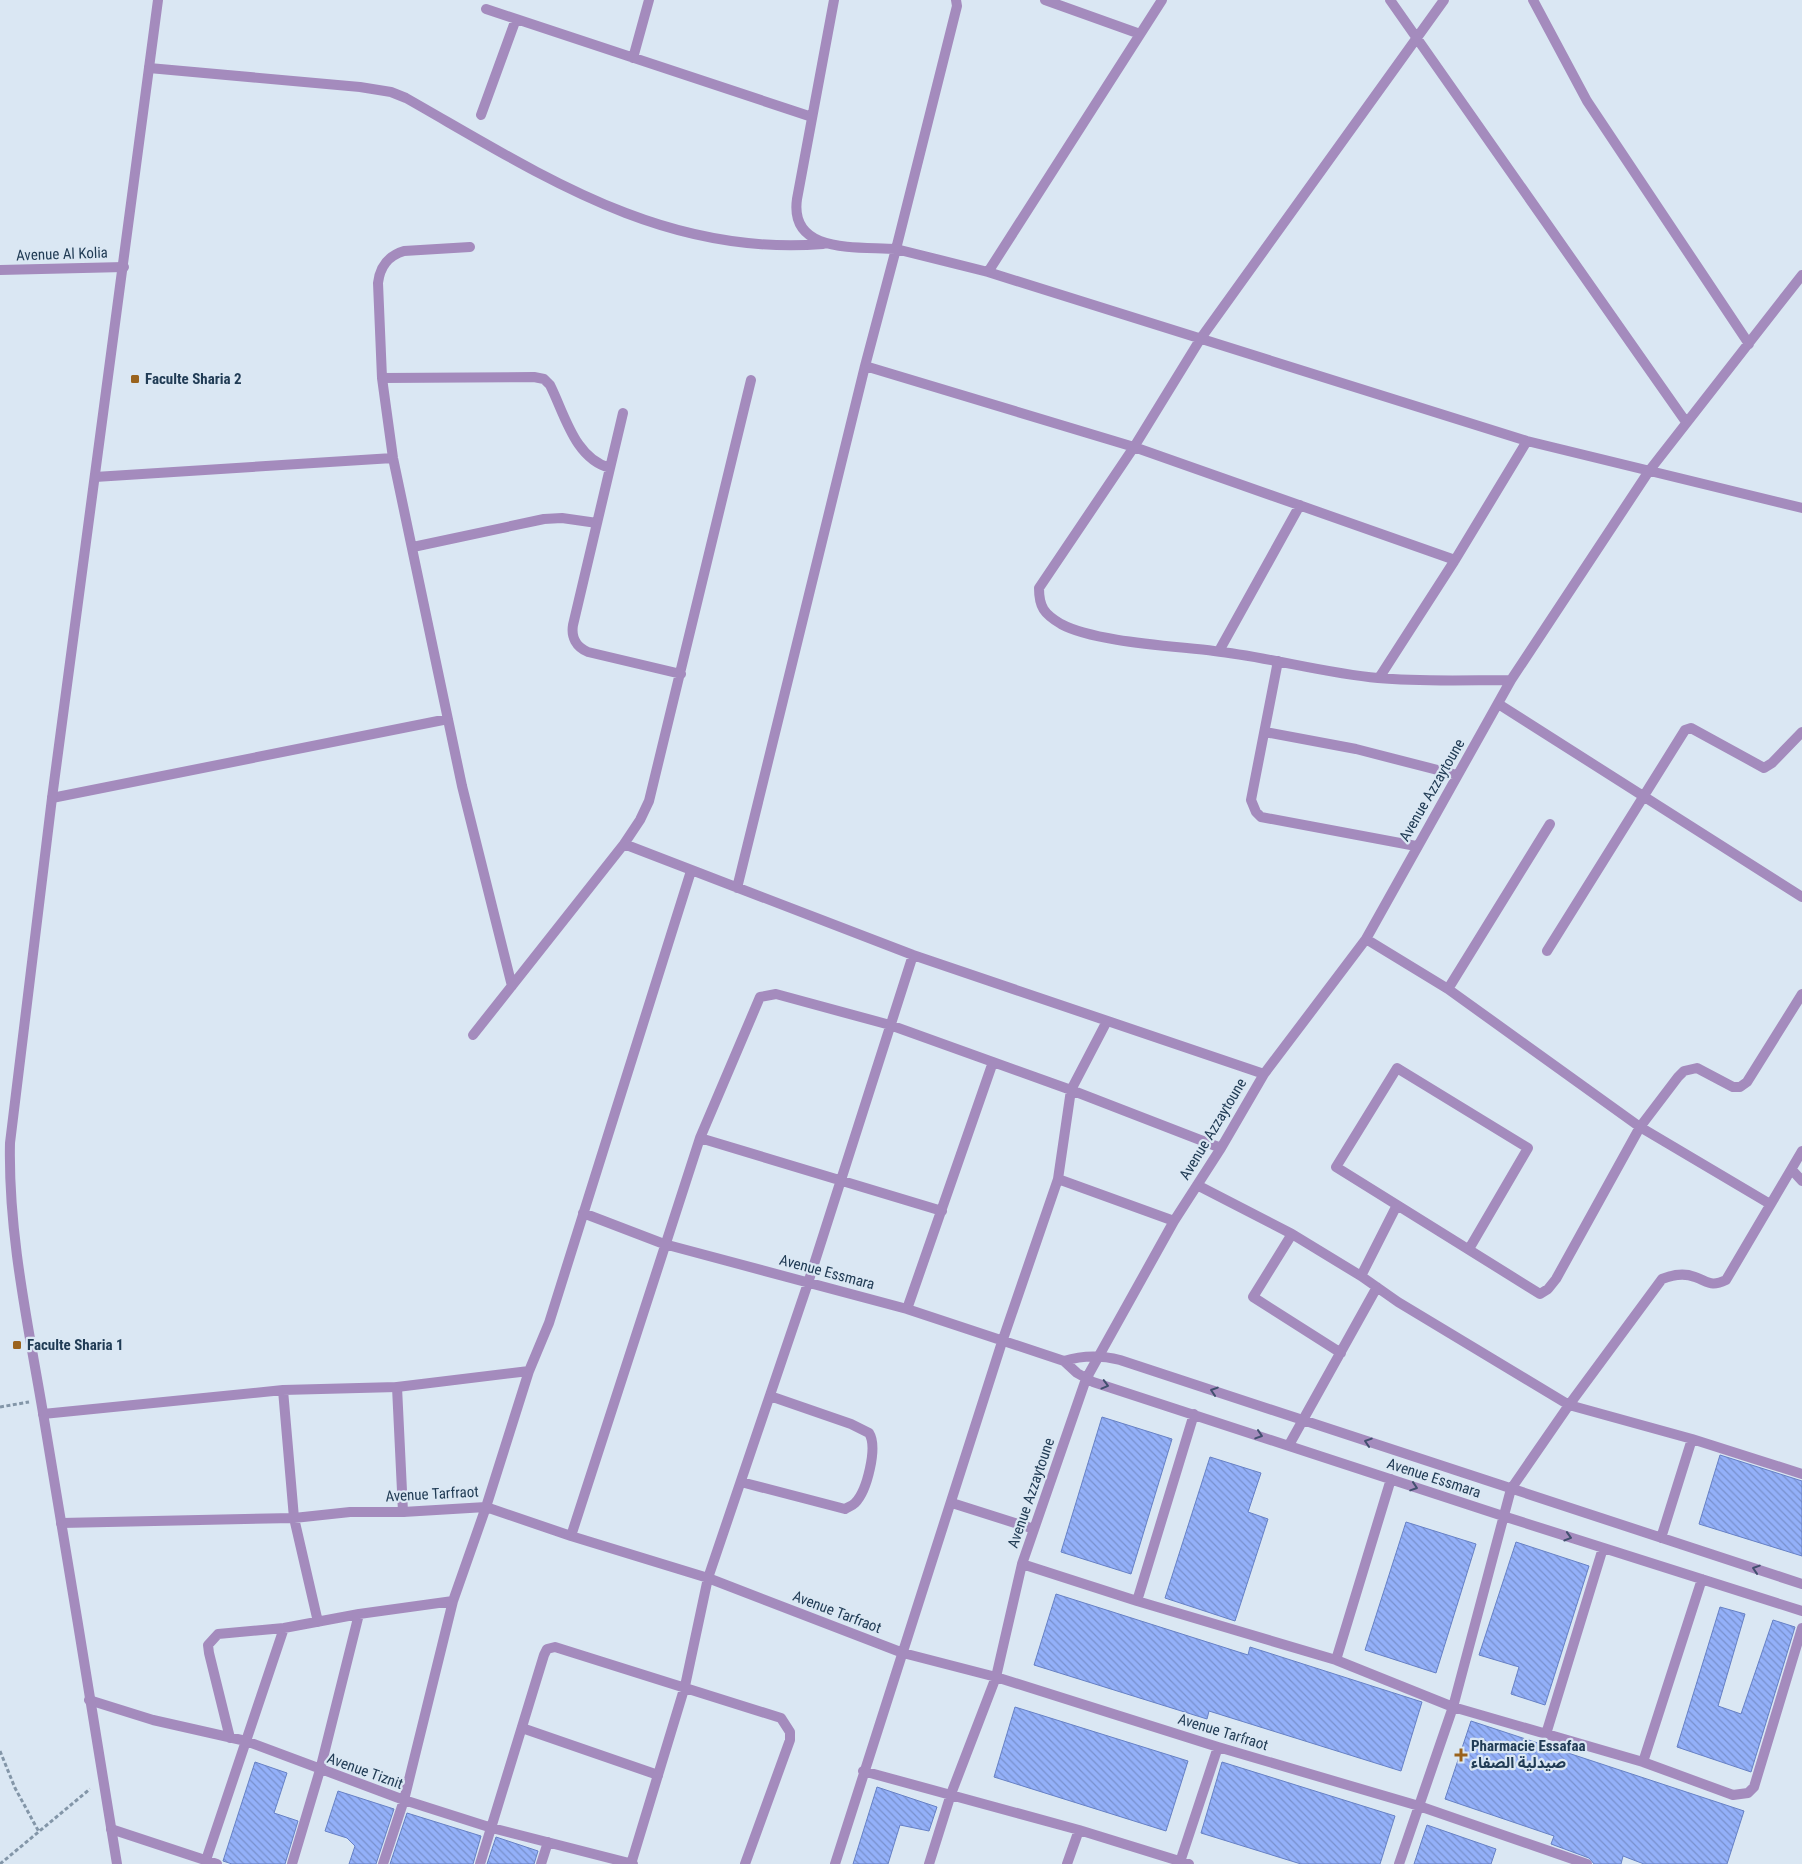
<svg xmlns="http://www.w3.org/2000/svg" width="1802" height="1864" font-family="'Roboto Condensed','Noto Sans Arabic',sans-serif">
	<defs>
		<pattern id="building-back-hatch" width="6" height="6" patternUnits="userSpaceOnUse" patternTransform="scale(1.25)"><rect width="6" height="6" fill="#93b0f9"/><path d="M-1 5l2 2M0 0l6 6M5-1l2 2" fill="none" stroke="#7890cc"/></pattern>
	</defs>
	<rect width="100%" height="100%" fill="#dae7f3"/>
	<!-- building -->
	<path fill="url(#building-back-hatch)" stroke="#6680c5" d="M1102,1417L1172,1439L1131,1574L1061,1552Z
		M1720,1455L1802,1481V1556L1699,1524Z
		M1210,1457L1261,1473L1248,1512L1268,1519L1235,1621L1165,1598Z
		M1406,1522L1476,1544L1436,1673L1365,1650Z
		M1516,1542L1589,1566L1545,1705L1511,1694L1519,1667L1479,1655Z
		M1056,1594L1248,1655L1250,1647L1422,1702L1401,1771L1209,1711L1207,1719L1034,1665Z
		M1720,1607L1745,1614L1718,1706L1741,1714L1773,1620L1795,1627L1751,1772L1677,1747Z
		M1015,1707L1188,1761L1166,1831L994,1777Z
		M1471,1721L1744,1811L1727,1864H1644L1623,1856L1621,1864H1594L1589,1858L1551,1844L1554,1836L1445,1799Z
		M255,1762L287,1773L274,1813L298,1821L285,1864H232L223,1861Z
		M1222,1762L1395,1816L1380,1864H1301L1201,1833Z
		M877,1787L937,1807L929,1831L900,1825L888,1864H853Z
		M338,1791L394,1809L376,1864H349L355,1846L347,1838L325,1831Z
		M407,1813L481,1836L473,1864H390Z
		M1427,1825L1496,1849L1491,1864H1414Z
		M496,1837L538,1851L534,1864H487Z"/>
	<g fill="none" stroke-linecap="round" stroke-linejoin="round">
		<!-- path -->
		<path stroke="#8396a8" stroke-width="3" stroke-dasharray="4 2.5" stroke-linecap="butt" d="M0,1407L29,1402
			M0,1751L15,1788L39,1832
			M0,1864L90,1789"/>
		<!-- service -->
		<path stroke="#a48bbd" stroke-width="10" d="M397,1387L403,1512
			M522,1728L658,1775"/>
		<!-- minor -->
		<path stroke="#a48bbd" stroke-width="10" d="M834,0L797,199C789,255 859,246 896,249L957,6L956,0
			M1045,0L1140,34
			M1390,0L1686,422
			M1444,0L1201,338L1134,447L1039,588C1039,607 1044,614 1061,624C1094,642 1174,646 1214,651C1269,657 1323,673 1378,678C1422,682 1468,680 1511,680
			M1533,0L1587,101L1749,344
			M486,9L812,117
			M633,58L649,0
			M149,68L360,87L391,92L406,98C540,174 662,257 823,244
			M481,115L516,19
			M470,247L404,251C388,256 380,266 378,283L382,378L393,458L462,786L512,986
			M0,270L124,267
			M988,272L1162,0
			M865,366L1134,447L1455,560
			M382,378L534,377L544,379L550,385C565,415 575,459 610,468
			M623,413L573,625C571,637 576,647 588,652L681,674
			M95,477L393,458
			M413,547L544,519L562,518L597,523
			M1219,651L1300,505
			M1278,661L1251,800L1256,812L1261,817L1416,846
			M1379,678L1455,560L1527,441
			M1500,705L1802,897
			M1265,732L1356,749L1457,775
			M52,798L448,719
			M624,844L913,955L1264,1074
			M737,888L865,366L896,249L988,272L1527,441L1802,508
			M1366,939L1448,989L1640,1127L1770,1204
			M1547,951L1685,730L1691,728L1764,768L1772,763L1802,732
			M1448,989L1550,824
			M473,1035L624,844L640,820L649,801L751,380
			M700,1138L942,1211
			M1792,1170L1802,1181
			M1058,1179L1174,1221
			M1197,1185L1292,1234L1361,1276L1398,1302L1569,1405L1692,1439L1802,1474
			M583,1213L664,1244L907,1309L1064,1361L1077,1373L1093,1382L1503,1516L1802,1611
			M1292,1234L1253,1297L1341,1353
			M1469,1249L1528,1148L1397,1068L1336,1167L1540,1294L1548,1289L1556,1279L1640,1127L1678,1077L1684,1071L1697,1068L1733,1087H1740L1747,1082L1802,994
			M1361,1276L1397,1205
			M907,1309L993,1062
			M1064,1361C1083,1355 1101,1355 1120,1360L1802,1584
			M283,1390L294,1518L318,1622
			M43,1414L283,1390L397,1387L529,1371
			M1289,1445L1377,1287
			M741,1482L845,1509C848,1507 852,1506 855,1503C867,1491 878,1447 869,1433L851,1424L770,1396
			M952,1503L1034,1529
			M61,1523L294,1518L350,1512H403L486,1507L571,1536L708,1578L903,1653L996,1677L1218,1747L1419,1806L1587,1864
			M571,1536L700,1138L760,997L776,994L890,1025L1071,1090L1221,1148
			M1661,1538L1692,1439
			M1022,1564L1137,1601L1336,1660L1453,1707L1643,1762L1733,1795L1748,1793L1754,1787L1802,1628
			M1137,1601L1194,1414
			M1336,1660L1391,1479
			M89,1700L153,1720L246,1741L404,1800L492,1828L633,1864
			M1546,1734L1603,1548
			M230,1738L209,1653L208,1645L218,1634L284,1628L359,1614L453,1601
			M1643,1762L1702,1579
			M863,1771L1079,1830L1189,1864
			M111,1829L217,1864
			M206,1860L284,1628
			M1180,1862L1218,1747
			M292,1864L320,1770L359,1614
			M383,1864L404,1800L453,1601L486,1507L529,1371L549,1323L691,871
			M480,1864L544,1655L547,1649L555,1647L781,1718L790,1732V1740L745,1864
			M541,1864L548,1842
			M631,1864L685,1686L708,1578L808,1283L913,955
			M835,1864L1002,1342L1058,1179L1071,1090L1107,1021
			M929,1864L951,1794L996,1677L1022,1564L1086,1379L1174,1221L1221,1148L1264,1074L1366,939L1511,680L1649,471L1802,275
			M1067,1864L1079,1830
			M1399,1864L1453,1707L1511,1489L1569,1405L1662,1279C1672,1275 1685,1273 1695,1277C1709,1282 1711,1287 1726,1280L1802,1151"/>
		<!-- tertiary -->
		<path stroke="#a48bbd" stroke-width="10" d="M117,1864C93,1714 68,1563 43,1413C28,1324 8,1233 10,1143L52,798L158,0"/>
	</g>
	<!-- one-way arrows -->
	<defs><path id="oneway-chevron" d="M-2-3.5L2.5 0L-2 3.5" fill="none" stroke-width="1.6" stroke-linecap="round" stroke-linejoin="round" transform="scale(1.25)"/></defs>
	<g stroke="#42506f">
		<use href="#oneway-chevron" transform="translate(1105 1385) rotate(15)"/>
		<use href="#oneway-chevron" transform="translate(1214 1391) rotate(-162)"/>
		<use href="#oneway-chevron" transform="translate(1259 1435) rotate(18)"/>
		<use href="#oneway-chevron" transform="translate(1368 1442) rotate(-162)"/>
		<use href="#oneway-chevron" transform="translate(1414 1487) rotate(18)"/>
		<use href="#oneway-chevron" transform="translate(1568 1537) rotate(17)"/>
		<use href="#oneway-chevron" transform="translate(1756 1569) rotate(-162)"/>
	</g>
	<!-- markers -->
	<g fill="#9a631d" stroke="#dae7f3" stroke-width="2">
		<rect x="130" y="374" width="10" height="10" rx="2.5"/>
		<rect x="12" y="1340" width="10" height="10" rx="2.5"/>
		<path d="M1458.5 1747.5h5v5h5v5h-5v5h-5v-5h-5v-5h5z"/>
	</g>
	<g text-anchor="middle" stroke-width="4.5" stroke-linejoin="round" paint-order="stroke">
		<!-- street labels -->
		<g font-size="15" fill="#213c55" stroke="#dae7f3">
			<text transform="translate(62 254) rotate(-2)" y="5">Avenue Al Kolia</text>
			<text transform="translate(1432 790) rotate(-60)" y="5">Avenue Azzaytoune</text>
			<text transform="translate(1213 1129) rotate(-59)" y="5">Avenue Azzaytoune</text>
			<text transform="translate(827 1272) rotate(15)" y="5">Avenue Essmara</text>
			<text transform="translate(1434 1478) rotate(18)" y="5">Avenue Essmara</text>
			<text transform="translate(1031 1493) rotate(-71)" y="5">Avenue Azzaytoune</text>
			<text transform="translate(432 1494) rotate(-3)" y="5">Avenue Tarfraot</text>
			<text transform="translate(837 1612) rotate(21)" y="5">Avenue Tarfraot</text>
			<text transform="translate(1223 1732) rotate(17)" y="5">Avenue Tarfraot</text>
			<text transform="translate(365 1771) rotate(20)" y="5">Avenue Tiznit</text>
		</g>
		<!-- poi labels -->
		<g font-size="15" font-weight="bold" fill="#213c55" stroke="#dae7f3" text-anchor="start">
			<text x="145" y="384">Faculte Sharia 2</text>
			<text x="27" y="1350">Faculte Sharia 1</text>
			<text x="1471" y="1751">Pharmacie Essafaa<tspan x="1471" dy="17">صيدلية الصفاء</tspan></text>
		</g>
	</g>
</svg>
